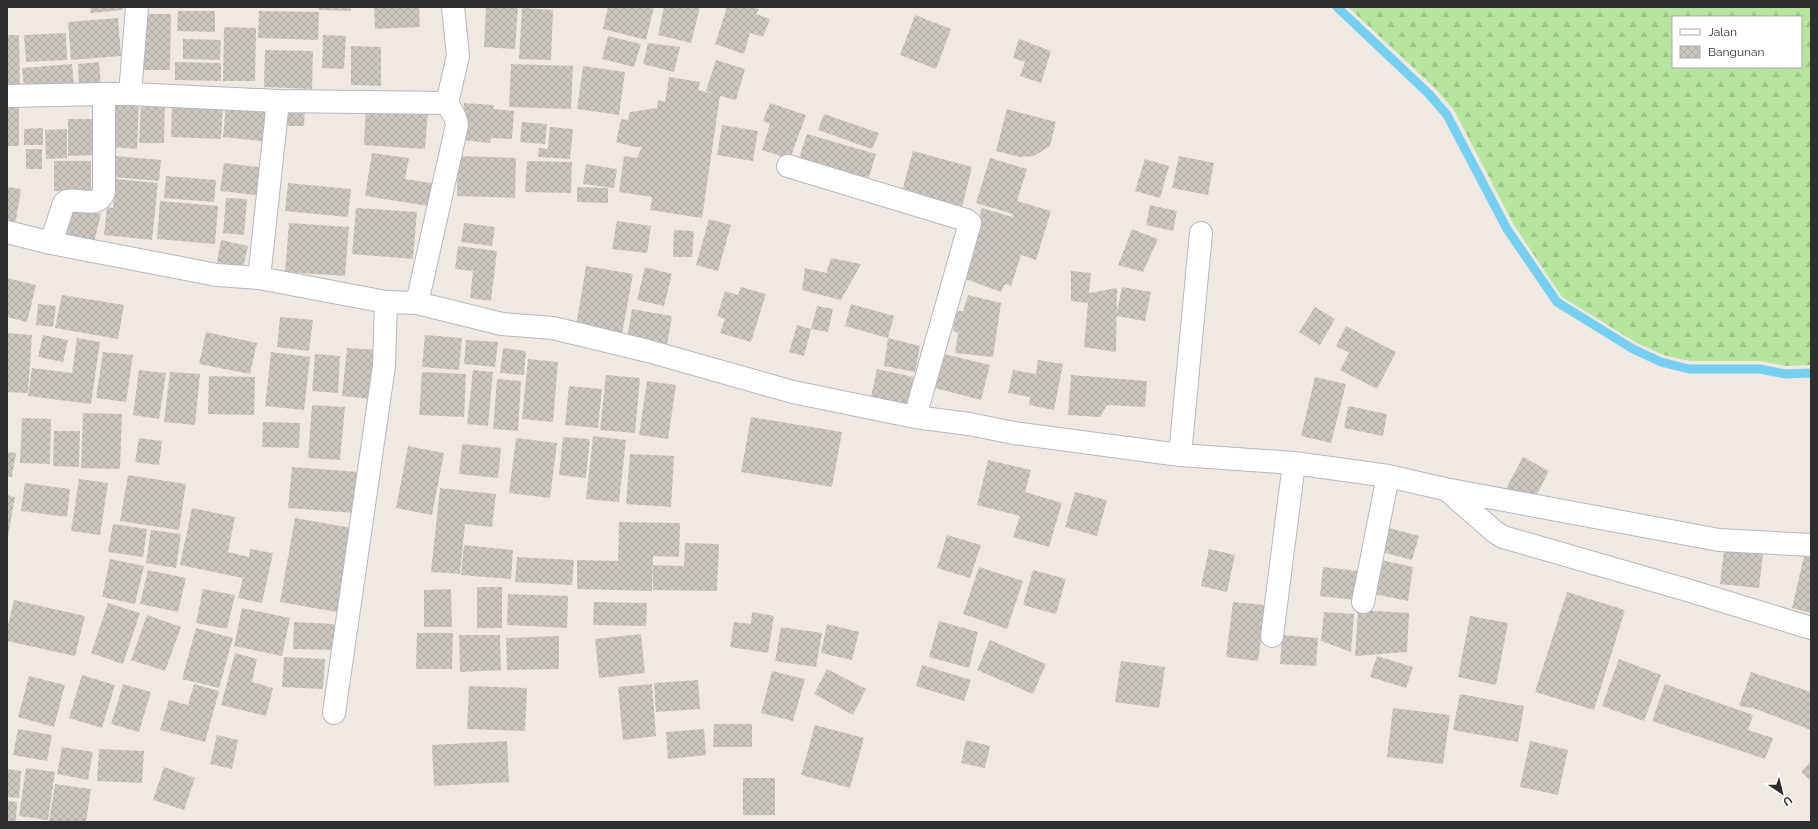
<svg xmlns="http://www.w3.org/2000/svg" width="1818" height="829" font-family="Raleway,sans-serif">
	<defs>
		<pattern id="forest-firs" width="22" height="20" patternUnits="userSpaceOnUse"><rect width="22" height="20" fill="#b6e59e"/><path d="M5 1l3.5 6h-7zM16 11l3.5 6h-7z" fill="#9dc588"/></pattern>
		<pattern id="building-cross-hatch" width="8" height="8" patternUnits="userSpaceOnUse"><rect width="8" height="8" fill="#cbc7bf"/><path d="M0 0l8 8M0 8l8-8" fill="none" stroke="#afaba4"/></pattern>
	</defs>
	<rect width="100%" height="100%" fill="#efe9e1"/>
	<!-- forest -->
	<path fill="url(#forest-firs)" fill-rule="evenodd" d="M1348,7H1811V365L1786,366L1760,361H1690L1663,355L1637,343L1562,297L1514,225L1454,110L1435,88ZM1673,17H1801V67H1673Z"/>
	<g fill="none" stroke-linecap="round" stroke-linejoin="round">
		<!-- stream -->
		<path stroke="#75cff0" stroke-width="9" d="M1337,7L1429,94L1447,115L1507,229L1557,302L1633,349L1661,362L1689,369H1759L1786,374L1811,373"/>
	</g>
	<!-- building -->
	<path fill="url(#building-cross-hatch)" d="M90,7H123V10L91,13Z
		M319,7H351V11L319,10Z
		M374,7H419L420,27L375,29Z
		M486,7H518L515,49L484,47Z
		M608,7H654L646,40L603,29Z
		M664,7H700L691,43L658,35Z
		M727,7H751L759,9L756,14L770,19L763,37L750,33L744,54L715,44Z
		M522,8L553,10L551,60L519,59Z
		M178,11H215V32L177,31Z
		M259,11L319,12L318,40L258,38Z
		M141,14H171L170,70H140Z
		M915,15L951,29L936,69L900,55Z
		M118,18L121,56L71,60L68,22Z
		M224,27L256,28L255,81H223Z
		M66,33L67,60L26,62L24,35Z
		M7,35H19L20,85H7Z
		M323,35L346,36L344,69L322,68Z
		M608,36L641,44L634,67L602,59Z
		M183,39L221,40L220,60L183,59Z
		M1019,39L1051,51L1041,83L1020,76L1025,62L1013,58Z
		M648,43L680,47L674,72L643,64Z
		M351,46L381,47V86L351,85Z
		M265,50L313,51L312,89L264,87Z
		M716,60L745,69L736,100L720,96L702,218L650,210L652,197L619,192L624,156L637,158L642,147H635L616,142L621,119L628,120L630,112L657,108L658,100L665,102L669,77L700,82L698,90L714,94L706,91Z
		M99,62L101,86L79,88L78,64Z
		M175,62L221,63V81L175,80Z
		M72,64L74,85L24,89L22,68Z
		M511,64L573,66L571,109L509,107Z
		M583,66L625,72L619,115L577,109Z
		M112,101L139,102L137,149L109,147Z
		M141,102L165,103L164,143H139Z
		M19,103V146H7V104Z
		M226,103L274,106L271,142L223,137Z
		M464,103L494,105L493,109L514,111L512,139L491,138L490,143L462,140Z
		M770,103L806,115L790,159L762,150L770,124L763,121Z
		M172,104L223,106L221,139L171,137Z
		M286,106L305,107L304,126H285Z
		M366,107L428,111L425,149L364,145Z
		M1007,109L1056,122L1050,146L1034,156L1020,157L996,151Z
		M824,114L879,133L872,149L818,130Z
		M68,119H98V155L68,156Z
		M522,122L547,124L545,144L520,142Z
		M722,125L758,131L753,161L717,155Z
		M550,127L573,129L570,159L538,157L539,148L548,149Z
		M43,128V145H24V129Z
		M67,129V158L46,159L45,130Z
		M807,134L876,154L869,177L844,175L798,161Z
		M26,149H42V169H26Z
		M913,151L972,167L960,215L901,195Z
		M372,153L409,158L405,179L432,183L428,206L365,196Z
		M115,156L161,160L159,181L113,177Z
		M458,156L516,158L515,198L457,196Z
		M1179,156L1214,163L1208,195L1172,188Z
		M990,158L1027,169L1017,201L1051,211L1036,260L1021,255L1011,286L1005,284L1001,292L960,277L982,208L1012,217L1013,214L976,203Z
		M1145,159L1169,166L1160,198L1135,191Z
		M54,161H91V191H54Z
		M527,161L572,162L571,193L525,192Z
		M224,163L267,168L264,196L220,191Z
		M586,164L617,169L614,188L583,184Z
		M166,176L216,180L214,202L164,198Z
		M116,179L158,183L152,240L104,235L107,207L113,208Z
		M288,183L351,189L348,217L285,211Z
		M7,187L21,189L15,226L7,225Z
		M577,187L608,188V203L577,202Z
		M226,198L247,199L244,235L223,233Z
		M160,201L218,206L215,244L157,239Z
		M1150,205L1177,211L1173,231L1146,225Z
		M71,208L101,214L94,242L65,236Z
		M356,208L417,212L413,259L352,254Z
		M709,219L731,225L718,271L696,265Z
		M617,221L651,226L647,253L612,249Z
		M289,223L349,227L345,276L285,272Z
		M464,223L495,227L492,246L461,242Z
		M1132,229L1158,239L1143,272L1118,265Z
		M674,230L694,231L692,257H673Z
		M221,240L248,246L243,268L217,262Z
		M458,246L497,251L491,301L470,298L473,271L455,269Z
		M831,258L861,264L841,300L802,290L805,268L826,273Z
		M586,266L633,274L622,334L576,326Z
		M645,267L672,274L664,306L637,300Z
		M1071,271L1091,273L1089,293L1117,288L1116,352L1084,347L1088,303L1071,301Z
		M7,278L36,285L27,322L7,317Z
		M741,287L766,294L751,342L720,333L725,319L717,316L725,291L738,295Z
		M1122,287L1151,292L1145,321L1116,316Z
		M62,295L124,305L118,339L55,328Z
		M968,295L1001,303L993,357L955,353L958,333L953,330L957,311H963Z
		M38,304L56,306L53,327L36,325Z
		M851,304L894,316L888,338L845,326Z
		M817,306L833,309L828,332L811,329Z
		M1315,307L1335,319L1320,345L1299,332Z
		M632,309L672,316L667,345L627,339Z
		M280,317L313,320L309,351L277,347Z
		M797,325L811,329L804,356L789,352Z
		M1346,326L1396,352L1377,389L1340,370L1349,353L1336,346Z
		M206,332L257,343L250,374L199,364Z
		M7,333L32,335L28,393L7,392Z
		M43,335L68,340L63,362L38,357Z
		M425,335L462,338L459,370L422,367Z
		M77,338L100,342L91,404L28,396L32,368L72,373Z
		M888,338L920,346L915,372L884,366Z
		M466,340L498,342L495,367L464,364Z
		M347,348L377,350L372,399L342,396Z
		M503,348L526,351L524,375L500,373Z
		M103,352L133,355L126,402L96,398Z
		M271,352L310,357L304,410L265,406Z
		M315,354L340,356L338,393L312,391Z
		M944,354L990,365L981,400L935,388Z
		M528,359L558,362L553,422L522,419Z
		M1038,360L1063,364L1054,410L1029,405L1030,397L1008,393L1013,370L1036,374Z
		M877,369L918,378L910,411L870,401Z
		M139,370L166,373L159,419L133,415Z
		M473,370L493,372L488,426L467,424Z
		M170,372L200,374L195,425L164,422Z
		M422,372L466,374L464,417L419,415Z
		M606,375L640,378L635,433L600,430Z
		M1071,375L1147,381L1145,407L1107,405L1100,417L1068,415Z
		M209,376L255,377L254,415L208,414Z
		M1315,377L1346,384L1331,443L1301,436Z
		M497,379L521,381L518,431L493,429Z
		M647,381L676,385L668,439L639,435Z
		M569,386L602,389L598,428L565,425Z
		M312,405L345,407L340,460L308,458Z
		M1348,406L1387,414L1383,436L1344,428Z
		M83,413L122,414L120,469L81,468Z
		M751,417L842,432L832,487L741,472Z
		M22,418L51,419L50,464L20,463Z
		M263,422L300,423L299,448L262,447Z
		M54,431H80L79,467L53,466Z
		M593,436L626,440L619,502L586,499Z
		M563,437L590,439L586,478L559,475Z
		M139,438L162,441L159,465L135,462Z
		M516,438L557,443L550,498L509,493Z
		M462,444L501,448L498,478L459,474Z
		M408,446L444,453L432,515L396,508Z
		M7,452L16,453L12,477H7Z
		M630,454L674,456L671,507L626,504Z
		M1523,457L1549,471L1533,502L1506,489Z
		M988,460L1031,470L1025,492L1062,503L1049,547L1013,537L1020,516L977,505Z
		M292,467L359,472L355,513L288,508Z
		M128,475L186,484L179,530L120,521Z
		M79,479L108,483L100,535L71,531Z
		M25,483L70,489L67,517L21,511Z
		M440,488L496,494L492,527L465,524L460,574L431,572Z
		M1075,492L1107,500L1097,536L1065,527Z
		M7,495L15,497L8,537H7Z
		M192,508L235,517L228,552L249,557L250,549L273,553L262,603L238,598L243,578L180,565Z
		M295,518L352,528L337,612L280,602Z
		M619,522L680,523L679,557L653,556L652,591L577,589V560L618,561Z
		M113,524L147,529L143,557L108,552Z
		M1385,527L1419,536L1412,560L1378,551Z
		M151,530L181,534L176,568L146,563Z
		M947,535L981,545L970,578L937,568Z
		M685,543L719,544L717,591L653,590V565L684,566Z
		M464,545L513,550L511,579L461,575Z
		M1209,549L1235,555L1227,592L1201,586Z
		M1724,550L1763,554L1759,588L1720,584Z
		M1804,556L1811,558V613L1792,608Z
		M517,557L574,560L572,585L515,582Z
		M110,559L144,566L135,604L102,597Z
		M1376,559L1413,567L1408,601L1369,593Z
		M979,567L1023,581L1007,629L963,614Z
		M1323,567L1358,571L1354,600L1320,596Z
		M148,570L186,578L178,612L140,604Z
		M1033,570L1066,579L1056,614L1023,605Z
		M477,587H502V628H477Z
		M203,589L235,595L227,629L196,623Z
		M451,589L452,627H424V590Z
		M1567,592L1625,610L1594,710L1535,692Z
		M508,594L568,596L567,628L507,625Z
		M14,600L85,616L75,656L7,641V630Z
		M594,602L647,603L646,626L593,625Z
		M1233,602L1266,605L1258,661L1226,657Z
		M108,603L140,613L123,664L91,653Z
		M242,608L290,618L282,656L234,646Z
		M1358,610L1409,613L1407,652L1355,656Z
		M752,612L774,616L768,653L730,647L734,622L751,624Z
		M1324,612L1354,614L1351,652L1321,641Z
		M147,615L181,627L165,671L131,660Z
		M1470,616L1508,623L1496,685L1458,677Z
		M939,621L978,632L969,668L929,657Z
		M294,622L334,624V650L293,649Z
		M827,624L859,632L852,660L821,653Z
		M781,627L822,633L816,667L775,661Z
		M196,628L233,638L219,688L182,679Z
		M417,633H453L452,669H416Z
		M641,634L645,673L599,678L595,639Z
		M459,635H500L501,670L460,672Z
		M1282,635L1318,638L1316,666L1280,664Z
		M559,636V669L507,670L506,638Z
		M990,640L1046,664L1033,694L977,670Z
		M235,653L257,659L252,682L273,688L266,716L221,705Z
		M1377,656L1413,667L1406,688L1370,677Z
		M284,657L325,659L323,689L282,687Z
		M1619,659L1661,675L1644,721L1602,706Z
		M1121,661L1165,667L1159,708L1115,702Z
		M922,665L971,680L964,701L916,686Z
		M827,669L866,689L853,715L814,694Z
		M772,671L805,679L793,721L761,713Z
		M1751,672L1811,692V730L1753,708L1739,706Z
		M82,675L115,685L102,728L69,718Z
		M29,676L65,685L54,727L18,717Z
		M698,680L700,709L656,712L654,683Z
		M123,684L151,692L139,732L111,724Z
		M194,684L219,691L205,742L160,730L169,700L188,705Z
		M652,684L656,736L623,740L618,687Z
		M1665,684L1753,715L1748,730L1773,738L1765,759L1652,721Z
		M469,686L527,688L525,731L467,729Z
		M1460,694L1524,706L1518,742L1453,730Z
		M1393,708L1450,715L1443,764L1387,757Z
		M714,724H752V747H713Z
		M815,725L864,738L850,788L801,775Z
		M18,729L52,735L47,761L13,755Z
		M704,729L706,755L668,759L666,732Z
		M217,735L238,740L232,769L210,764Z
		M966,740L990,746L985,768L961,763Z
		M507,741L509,782L434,786L432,745Z
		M1530,741L1568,750L1558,795L1520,787Z
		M62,747L93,752L88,780L57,774Z
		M99,749L144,751L142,783L97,781Z
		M1811,761V781L1801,772Z
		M164,767L195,778L184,810L153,800Z
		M26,768L55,772L48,820L19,816Z
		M7,769L21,771L19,798L7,797Z
		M743,778H775V815H743Z
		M55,784L91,789L86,822H49Z
		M7,801L17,802L16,822H7Z"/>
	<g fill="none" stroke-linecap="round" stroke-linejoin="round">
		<defs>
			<path id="minor" d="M130,94L137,7
				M7,96L104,94
				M788,166L966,220L970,223L915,417
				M7,232L51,243L217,275L259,278L386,302L417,303L502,324L553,328L648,351L793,392L915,417L969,424L1014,433L1180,455L1294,463L1388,476L1445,489L1719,540L1811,545
				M51,243L64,203L67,201C80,198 98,209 104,192V94H130L278,101L447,103
				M259,278L278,101
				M417,303L457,125L455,117L447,103L458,56L453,7
				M1180,455L1201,233
				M1446,489L1495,532L1503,537L1687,590L1811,628
				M1363,602L1388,476
				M1272,636L1294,463
				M334,713L384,366L386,302"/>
		</defs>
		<!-- minor casing -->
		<use href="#minor" stroke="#b4b7c1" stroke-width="24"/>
		<!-- minor -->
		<use href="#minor" stroke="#fff" stroke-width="22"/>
	</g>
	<!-- border -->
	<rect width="1818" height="829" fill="none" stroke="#2e2e2e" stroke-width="16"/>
	<!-- legend -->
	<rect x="1672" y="16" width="130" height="52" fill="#ffffff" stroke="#ababab"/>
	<rect x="1680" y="29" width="20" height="6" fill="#ffffff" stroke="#ababab"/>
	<text x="1708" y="36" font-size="12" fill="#2e2e2e">Jalan</text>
	<rect x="1680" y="46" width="20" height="12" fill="url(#building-cross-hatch)" stroke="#ababab"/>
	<text x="1708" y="56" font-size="12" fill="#2e2e2e">Bangunan</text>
	<!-- north arrow -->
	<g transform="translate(1782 793) rotate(145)" stroke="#ffffff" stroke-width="3" paint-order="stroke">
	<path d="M0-3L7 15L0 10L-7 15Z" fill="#2e2e2e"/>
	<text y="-6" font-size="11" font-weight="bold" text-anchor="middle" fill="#2e2e2e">U</text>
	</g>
</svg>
